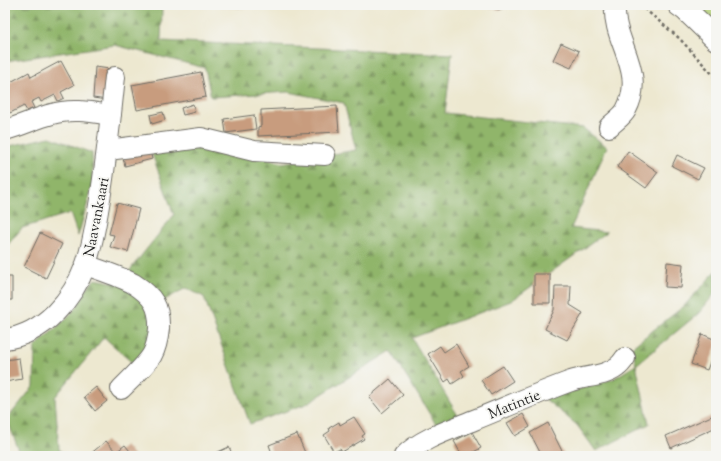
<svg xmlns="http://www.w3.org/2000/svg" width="721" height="461" font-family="'Sorts Mill Goudy',serif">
	<defs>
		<pattern id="grass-dots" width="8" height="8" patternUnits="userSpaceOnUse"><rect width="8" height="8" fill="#b6d37a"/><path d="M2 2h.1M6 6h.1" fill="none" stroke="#9db56a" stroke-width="1.8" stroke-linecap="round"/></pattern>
		<pattern id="forest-firs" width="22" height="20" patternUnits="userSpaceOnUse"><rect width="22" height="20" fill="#90b56a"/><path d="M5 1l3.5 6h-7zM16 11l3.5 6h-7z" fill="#769357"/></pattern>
	</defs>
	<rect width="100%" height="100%" fill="#f6f6f2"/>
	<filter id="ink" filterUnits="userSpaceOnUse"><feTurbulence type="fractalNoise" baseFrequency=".025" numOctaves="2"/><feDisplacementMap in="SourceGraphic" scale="8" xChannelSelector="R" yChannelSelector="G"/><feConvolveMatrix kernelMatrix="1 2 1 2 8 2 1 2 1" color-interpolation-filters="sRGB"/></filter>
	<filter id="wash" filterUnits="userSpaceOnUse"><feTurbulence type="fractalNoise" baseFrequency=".012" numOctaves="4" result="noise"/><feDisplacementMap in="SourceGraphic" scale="16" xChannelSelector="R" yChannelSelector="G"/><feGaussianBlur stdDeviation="0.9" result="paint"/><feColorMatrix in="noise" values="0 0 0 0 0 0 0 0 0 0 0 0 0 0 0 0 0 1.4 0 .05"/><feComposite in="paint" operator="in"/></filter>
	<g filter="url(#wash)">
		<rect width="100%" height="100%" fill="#ede8d0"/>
		<!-- grass -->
		<path fill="url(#grass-dots)" stroke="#707f52" d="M697,5H716V28Z"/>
		<!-- forest -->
		<path fill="url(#forest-firs)" stroke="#5e704a" d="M7,5H108L162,9L161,41L452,54L445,113L583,128L607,147L571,228L607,232L511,301L412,338L458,416L437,426L391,351L306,404L250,424L204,297L186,288L161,302L141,371L104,337L55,397L59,449L64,456H21L7,419L34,386L35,347C49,333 66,321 78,305C84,296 87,286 95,279L121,284L133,266L174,215L151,151L205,139L282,163L356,150L344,103L289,92L211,97L205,68L115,45L5,61V21L8,22Z
			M50,137L92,153L93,184L78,236L70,213L22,228L5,248V147Z
			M716,271V292L699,313L636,365L649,424L596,451L577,425L545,399L613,379L636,365L632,347L684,306Z"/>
		<g id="blocks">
			<!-- building -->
			<path fill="#c89c7e" d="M221,5H251V8L221,7Z
				M475,5H503L502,10Z
				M561,43L579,51L571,68L553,60Z
				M61,61L74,85L61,92L64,98L58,101L55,95L41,102L39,98L31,102L34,108L27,111L24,106L10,113L7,108L5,109V85L29,72L31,77Z
				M95,67L110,69L107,100L93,98Z
				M201,72L206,97L137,110L132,85Z
				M193,104L195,112L183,115L181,108Z
				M337,106L339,132L258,136V127L261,126V110Z
				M163,112L165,120L152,124L150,115Z
				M254,115L256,129L226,133L224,119Z
				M149,147L152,159L125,166L122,153Z
				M628,151L658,172L646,188L617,167Z
				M677,155L704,168L698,179L672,166Z
				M117,203L139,209L128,252L110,247L114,235L109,234Z
				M40,233L62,244L46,278L24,267Z
				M667,262L683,264L681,288L665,287Z
				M534,274H550V303H534Z
				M5,277H12V300H5Z
				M555,286H571L570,305L583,313L567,340L545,329L554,310Z
				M702,334L716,340V346L707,370L691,364Z
				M456,344L469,366L461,371L464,376L452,384L449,379L445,382L428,354L440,346L444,352Z
				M19,358L22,379L5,382V360Z
				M503,366L513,381L491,395L481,380Z
				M390,379L403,395L382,413L369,397Z
				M96,387L107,401L95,411L84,397Z
				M523,414L530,427L515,436L507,423Z
				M716,414V427L671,448L666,436Z
				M354,417L365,434L362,436L364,439L342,452L340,449L334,452L324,435L330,431L329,428L339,422L340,425Z
				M548,423L564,455L562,456H542L530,433Z
				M472,432L481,448L466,456H462L454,441Z
				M297,434L306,455L273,456L269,445Z
				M106,441L116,452L125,445L134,456H89V455Z
				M229,447L233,456H209Z"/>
		</g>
	</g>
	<g filter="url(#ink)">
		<use href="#blocks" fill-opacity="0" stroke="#6f6d65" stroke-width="1"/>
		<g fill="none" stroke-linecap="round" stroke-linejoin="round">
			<defs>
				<path id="minor" d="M609,127C614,122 623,116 626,110C647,71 612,42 615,5
					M5,130C21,126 36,118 52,114C71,108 92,112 111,115
					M108,150L201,138L254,151L325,155
					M86,265C99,270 122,277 134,284C153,296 160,307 159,329C158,338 157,346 152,355C146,365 130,380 121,389
					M5,339C44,334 73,299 86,264C92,247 95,229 98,211C106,166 110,122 115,77
					M404,456C422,438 450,430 474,420C506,407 538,393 571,381C586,376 604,377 617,367C620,365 623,361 625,358"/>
				<path id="major" d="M679,5L686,10L716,39"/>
			</defs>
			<!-- minor casing -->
			<use href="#minor" stroke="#6f6d65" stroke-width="22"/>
			<!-- major casing -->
			<use href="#major" stroke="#6f6d65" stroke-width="24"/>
			<!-- path -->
			<path stroke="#6f6d65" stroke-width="2.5" stroke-dasharray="3 3" stroke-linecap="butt" d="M640,5L679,38L716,78"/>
			<!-- minor -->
			<use href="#minor" stroke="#fff" stroke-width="20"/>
			<!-- major -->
			<use href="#major" stroke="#fff" stroke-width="22"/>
		</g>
	</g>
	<g text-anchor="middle" stroke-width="3.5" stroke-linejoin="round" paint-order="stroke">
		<!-- street labels -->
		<g font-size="15" fill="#2b2b2b" stroke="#f6f6f2">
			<text transform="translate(96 217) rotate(-79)" y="5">Naavankaari</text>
			<text transform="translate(514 404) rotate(-22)" y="5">Matintie</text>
		</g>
	</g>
	<!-- margin -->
	<rect width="721" height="461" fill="none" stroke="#f6f6f2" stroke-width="20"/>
</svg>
